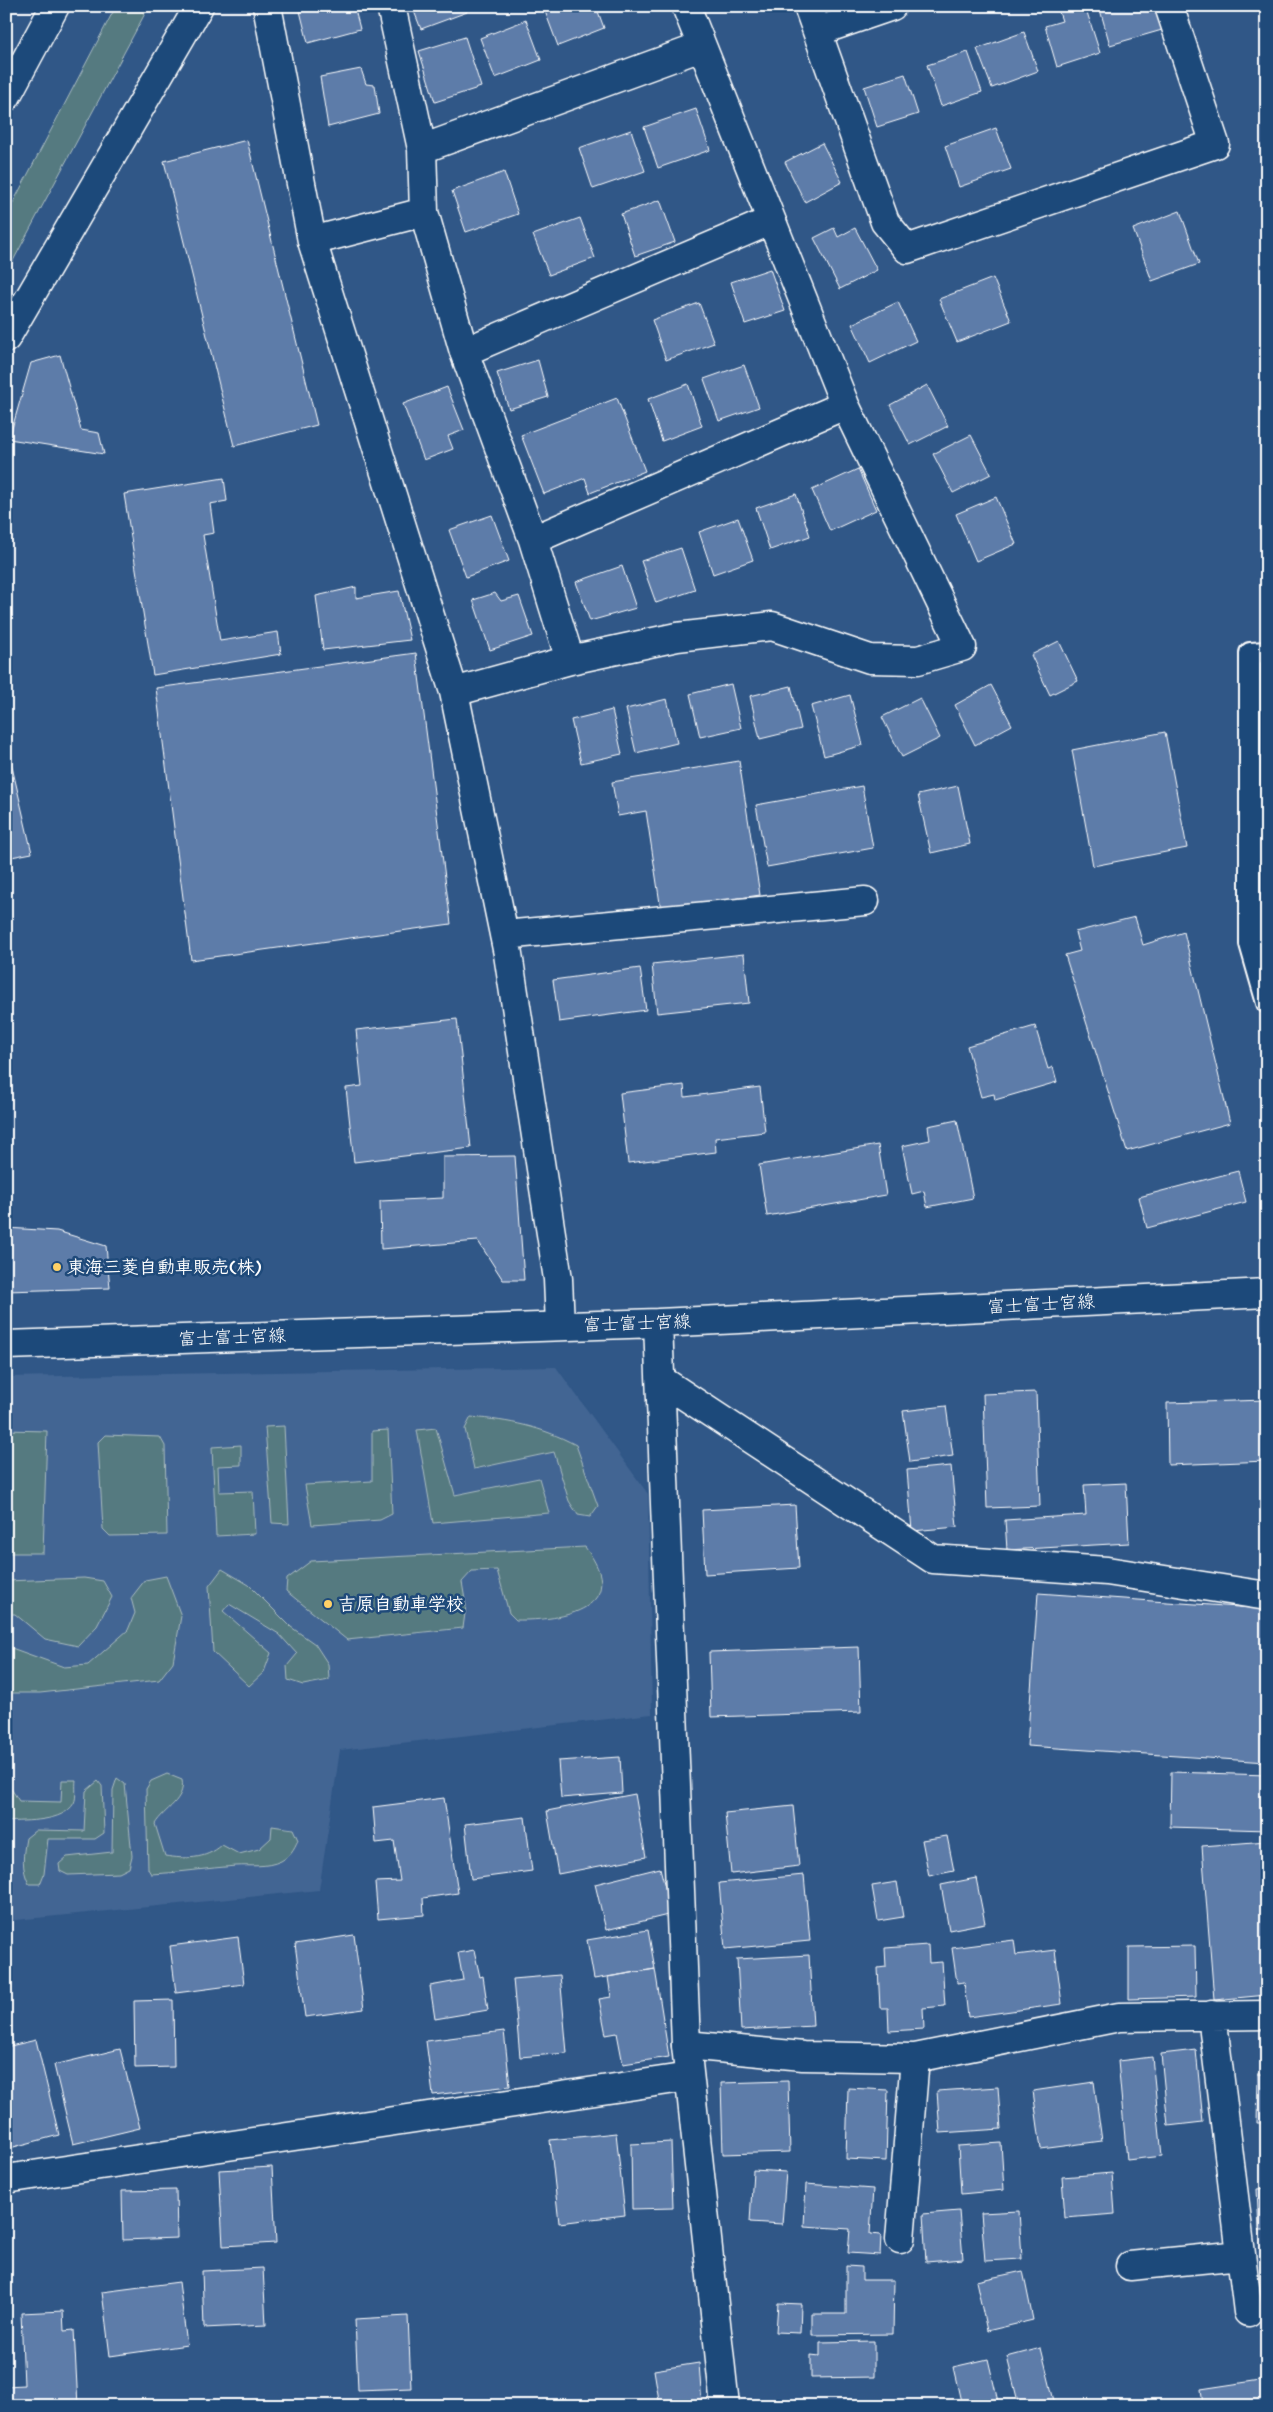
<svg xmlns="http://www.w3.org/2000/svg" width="1273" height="2412" font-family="Mynerve,'Klee One',sans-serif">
	<rect width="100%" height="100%" fill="#305787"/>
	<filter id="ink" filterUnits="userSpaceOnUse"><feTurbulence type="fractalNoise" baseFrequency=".02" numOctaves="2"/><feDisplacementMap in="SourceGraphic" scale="10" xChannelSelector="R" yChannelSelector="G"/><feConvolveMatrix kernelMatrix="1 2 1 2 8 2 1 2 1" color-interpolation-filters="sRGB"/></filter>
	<g filter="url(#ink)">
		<!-- built -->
		<path fill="#426593" d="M556,1367L648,1494L652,1714L340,1750L319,1890L6,1921V1377Z"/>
		<!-- green -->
		<path fill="#557a80" stroke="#aabcc0" d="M116,6H149L6,274V216Z
			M471,1417C511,1421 540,1426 576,1445L598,1506L590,1517L578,1515L569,1501L554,1452L474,1469L465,1429Z
			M284,1426L289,1524L272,1523L265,1427Z
			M436,1428L455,1495L539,1478L549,1513L433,1523L417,1430Z
			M6,1430L47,1431L43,1553H6Z
			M388,1430L392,1514L380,1520L312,1525L305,1485L372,1481V1431Z
			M105,1435L160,1437L165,1446L167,1535L110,1536L103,1529L98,1442Z
			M241,1445V1465L218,1466L219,1492L253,1491L255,1534L216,1536L212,1447Z
			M585,1547C632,1608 564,1621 516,1620L509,1613L497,1570L472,1571L462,1582L466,1606L463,1628L347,1640L286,1591L287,1579L311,1561Z
			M222,1569L249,1585L291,1627L315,1644L328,1664L329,1680L303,1685L288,1680L287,1666L297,1654L279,1634L229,1604L223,1611L271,1653L264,1672L249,1686L213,1652L209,1586Z
			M166,1576L181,1616L173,1662L159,1680L40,1693H6V1646L64,1667L88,1665L128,1630L135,1613L131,1598L145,1580Z
			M84,1578L103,1581L112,1597L97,1626L78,1646L45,1639L15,1614H6V1581Z
			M167,1774L182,1780C186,1800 164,1809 155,1824L165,1856C185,1859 205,1860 222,1845L239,1854L259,1849L271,1838L272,1826L293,1829L298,1840C294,1849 290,1856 281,1861C266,1868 251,1865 236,1866C207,1868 179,1873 151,1874L148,1869L146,1789L151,1781Z
			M117,1778L125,1784L132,1856L129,1868L119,1873L68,1875L60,1871L59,1864L67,1857L112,1852L113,1790Z
			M62,1780H76C75,1787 77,1797 74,1803C63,1823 26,1820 6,1822V1787L12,1790L19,1801L61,1802Z
			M98,1781L102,1786L104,1833L95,1839H48L44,1874L40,1884H29C21,1868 23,1855 26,1838L36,1830L84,1831L86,1791Z"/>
		<!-- building -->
		<path fill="#5d7ba9" stroke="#fff" d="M354,6L360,29L308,43L299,7Z
			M412,6H465L467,12L421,29Z
			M543,6H596L604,28L558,46Z
			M1057,6H1085L1100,53L1057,67L1045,26L1062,21Z
			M1099,6H1154L1162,30L1110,45Z
			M526,20L541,60L495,78L480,38Z
			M1024,32L1038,71L992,88L977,49Z
			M465,37L481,87L435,102L419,51Z
			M968,52L982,92L941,106L927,65Z
			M361,69L366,84L375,85L379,114L328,127L320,77Z
			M905,74L918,114L877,127L864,87Z
			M696,109L710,150L658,168L644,127Z
			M996,128L1011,169L959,187L945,146Z
			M631,130L645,171L593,189L579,148Z
			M247,140L317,425L234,446L164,161Z
			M822,143L842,182L805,202L785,162Z
			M504,172L518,214L466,232L452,191Z
			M660,200L675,242L635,256L621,214Z
			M1180,211L1199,264L1152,281L1133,229Z
			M580,218L595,258L549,275L533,235Z
			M834,228L838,237L855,228L877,270L840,289L814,238Z
			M770,269L785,311L745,324L731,282Z
			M993,278L1011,321L957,342L939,299Z
			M898,302L916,341L870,363L852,324Z
			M699,303L714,343L666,360L652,320Z
			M60,355L81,430L99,433L104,454L9,439L31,363Z
			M538,360L548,397L509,409L497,373Z
			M744,365L759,407L719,421L704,379Z
			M688,384L702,426L662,441L648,399Z
			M927,385L948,426L910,445L890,405Z
			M447,387L464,430L448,436L453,449L424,460L403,404Z
			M617,398L645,471L590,493L585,478L544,494L521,435Z
			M971,435L991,474L953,493L933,454Z
			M858,469L876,510L830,531L812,490Z
			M224,478L227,501L210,504L214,533L203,535L220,641L278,632L281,654L153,675L124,494Z
			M796,494L810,536L770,550L756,508Z
			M996,497L1016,544L976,561L956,514Z
			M492,515L509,561L466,577L449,530Z
			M738,518L753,560L713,574L699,532Z
			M681,548L695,590L656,603L641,561Z
			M622,566L636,608L590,621L576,582Z
			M356,587V598L399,591L410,640L323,650L316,596Z
			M495,593L501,601L519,596L533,636L490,650L473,600Z
			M1059,641L1078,681L1050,695L1031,655Z
			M416,653L451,924L191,960L156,688Z
			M731,684L741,728L700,737L690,694Z
			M991,685L1012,725L975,745L955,705Z
			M791,686L801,729L760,739L750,696Z
			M850,695L863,745L824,756L811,706Z
			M920,698L940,738L902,757L882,717Z
			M667,699L677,743L636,753L626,709Z
			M612,710L622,754L581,763L571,720Z
			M1165,732L1187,848L1093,866L1072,750Z
			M6,741L32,853L6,858Z
			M739,761L760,895L661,910L646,811L618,816L612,782Z
			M862,786L873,848L767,867L756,805Z
			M958,786L970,844L931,853L918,795Z
			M1135,917L1143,945L1184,932L1230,1123L1127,1151L1065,955L1080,951L1075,932Z
			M744,954L749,1003L657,1013L652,964Z
			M640,968L646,1010L559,1022L553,980Z
			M457,1019L471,1148L354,1162L346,1088L362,1086L356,1030Z
			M1035,1026L1048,1069L1053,1067L1057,1082L995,1100L994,1094L981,1097L967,1046Z
			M684,1085L685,1097L760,1087L765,1132L715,1138L716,1152L628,1163L620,1093Z
			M957,1120L973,1198L927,1207L924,1191L912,1194L902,1146L930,1140L928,1126Z
			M878,1145L886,1195L767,1216L759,1165Z
			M515,1156L524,1280H503L478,1241L381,1249L380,1201L443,1198V1157Z
			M1238,1171L1246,1202L1147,1228L1139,1197Z
			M6,1228L57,1231L106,1246L110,1288L6,1291Z
			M1036,1392L1040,1506L987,1508L983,1394Z
			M1267,1400V1461L1168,1465L1167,1403Z
			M946,1406L953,1456L910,1462L903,1411Z
			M951,1466L957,1527L912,1531L907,1470Z
			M1126,1483L1129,1543L1007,1550L1005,1520L1086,1515L1084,1485Z
			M795,1505L799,1568L705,1574L702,1510Z
			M1038,1593L1267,1609V1762L1027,1746Z
			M859,1647L861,1712L711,1717L709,1652Z
			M620,1757L622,1793L561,1798L558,1761Z
			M1171,1772L1267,1775V1830L1170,1827Z
			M635,1794L646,1857L558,1874L547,1811Z
			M444,1798L458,1893L423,1898L424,1915L378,1919L375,1882L400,1881L394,1841L376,1843L373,1807Z
			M793,1806L799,1866L731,1874L725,1813Z
			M525,1817L532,1871L471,1879L465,1824Z
			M947,1836L954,1871L929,1876L922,1840Z
			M1267,1841V1995L1214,2000L1202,1846Z
			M660,1868L672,1914L606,1930L595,1884Z
			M804,1875L810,1941L725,1949L719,1883Z
			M976,1878L985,1923L949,1930L941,1885Z
			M897,1882L903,1917L878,1921L872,1886Z
			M648,1930L655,1969L594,1979L587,1940Z
			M354,1935L364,2009L305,2017L295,1944Z
			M238,1937L244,1984L176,1993L170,1946Z
			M1014,1940L1016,1955L1055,1950L1062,2004L968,2017L964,1982L957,1983L952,1948Z
			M928,1945L929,1963L942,1962L945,2006L923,2008L924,2029L889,2031L888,2008H880L878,1968L886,1967L885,1948Z
			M1195,1946L1196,1997L1129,1999V1947Z
			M474,1950L480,1977L483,1976L488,2010L435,2019L430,1986L463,1980L458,1953Z
			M809,1955L813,2026L741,2030L737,1959Z
			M655,1969L669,2057L623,2064L617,2033L606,2035L599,1999L611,1997L608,1977Z
			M560,1975L567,2053L520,2057L513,1979Z
			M173,2000L174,2067L135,2068L134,2001Z
			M504,2031L510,2086L433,2095L426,2041Z
			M36,2040L59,2135L6,2149V2047Z
			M120,2049L140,2128L73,2144L54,2065Z
			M1196,2050L1203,2122L1168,2126L1161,2054Z
			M1152,2057L1162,2156L1127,2160L1118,2061Z
			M1258,2074H1267V2123H1257Z
			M788,2081L790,2152L723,2154L721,2083Z
			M1094,2082L1102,2141L1041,2149L1033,2091Z
			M998,2087L1001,2129L940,2133L937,2091Z
			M848,2088L888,2090L886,2161L846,2159Z
			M616,2133L625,2215L559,2223L550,2140Z
			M671,2142L673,2208L632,2209L631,2144Z
			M1001,2143L1004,2190L961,2194L958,2146Z
			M272,2167L276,2243L223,2246L219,2170Z
			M753,2170L786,2172L782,2224L750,2222Z
			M1112,2173L1115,2214L1065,2218L1062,2177Z
			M806,2184L873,2189L870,2234L881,2235L880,2255L848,2253L850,2229L804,2226Z
			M1267,2188V2230H1259L1257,2189Z
			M176,2190L177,2238L123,2240L122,2191Z
			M959,2211L963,2259L926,2262L923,2214Z
			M1019,2211L1022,2259L985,2261L981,2213Z
			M846,2266L862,2267V2280H894L893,2334L812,2335V2314H846Z
			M263,2268L266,2325L204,2328L202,2271Z
			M1023,2271L1033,2320L987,2331L976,2281Z
			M179,2282L187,2345L110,2356L102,2292Z
			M778,2303L801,2304L800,2333L776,2332Z
			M63,2311L64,2331L74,2330L78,2406H6V2386L24,2385L21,2313Z
			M408,2316L411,2388L358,2390L355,2319Z
			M874,2341V2377L811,2378V2355L820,2356V2342Z
			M1041,2348L1054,2401L1034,2406H1019L1007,2357Z
			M988,2359L999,2406H962L953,2367Z
			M699,2363L702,2406H660L654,2370Z
			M1267,2379V2406H1203L1201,2389Z"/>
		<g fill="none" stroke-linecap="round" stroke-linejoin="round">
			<defs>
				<path id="lane" d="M1267,652L1250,653V944L1267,1003"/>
				<path id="street" d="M267,6L312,241L454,692L508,954L558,1279L560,1325
					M391,6L422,149L424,212L464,352L533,540L570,660
					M808,6L885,222L907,249L1215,144L1169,6
					M819,31L892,6
					M422,149L701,47
					M312,241L424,212
					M6,338L199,6
					M464,352L770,221
					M533,540L845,405
					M454,692L570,660L677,637L772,626L870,659L918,660L962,647L845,405L686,6
					M504,935L865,901
					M661,1380L933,1559L1107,1571L1267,1596
					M1212,2015L1248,2312
					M686,2045L803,2056L915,2058L1119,2017L1267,2015
					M6,2179L689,2077
					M900,2239L915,2058
					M1130,2266L1241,2255"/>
				<path id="secondary" d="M658,1323L686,2045L725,2406
					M6,1345L658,1323L1267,1293"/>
				<path id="highway" d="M6,97L55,6"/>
			</defs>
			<!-- lane casing -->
			<use href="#lane" stroke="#fff" stroke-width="24"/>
			<!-- street casing -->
			<use href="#street" stroke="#fff" stroke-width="31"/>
			<!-- secondary casing -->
			<use href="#secondary" stroke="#fff" stroke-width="31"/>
			<!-- highway casing -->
			<use href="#highway" stroke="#fff" stroke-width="31"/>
			<!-- lane -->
			<use href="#lane" stroke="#1f4a7a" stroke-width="20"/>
			<!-- street -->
			<use href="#street" stroke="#1f4a7a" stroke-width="28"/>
			<!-- secondary -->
			<use href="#secondary" stroke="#1f4a7a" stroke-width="28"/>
			<!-- highway -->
			<use href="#highway" stroke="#1f4a7a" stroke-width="28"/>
		</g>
	</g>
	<!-- markers -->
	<g fill="#ffd166" stroke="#1f4a7a" stroke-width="2">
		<circle cx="57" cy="1267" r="5"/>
		<circle cx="328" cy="1604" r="5"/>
	</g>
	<g text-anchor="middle" stroke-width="5" stroke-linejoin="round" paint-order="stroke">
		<!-- poi labels -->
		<g font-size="18" font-weight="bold" fill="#fff" stroke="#1f4a7a" text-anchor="start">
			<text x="67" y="1273">東海三菱自動車販売(株)</text>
			<text x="338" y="1610">吉原自動車学校</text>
		</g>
		<!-- street labels -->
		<g font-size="18" fill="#fff" stroke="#1f4a7a">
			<text transform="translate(1041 1304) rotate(-3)" y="6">富士富士宮線</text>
			<text transform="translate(637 1323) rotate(-2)" y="6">富士富士宮線</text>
			<text transform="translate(232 1337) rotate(-2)" y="6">富士富士宮線</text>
		</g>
	</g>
	<!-- margin -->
	<rect width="1273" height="2412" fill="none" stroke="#1f4a7a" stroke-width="25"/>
	<rect x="12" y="12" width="1248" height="2387" fill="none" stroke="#fff" stroke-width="2" filter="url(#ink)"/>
</svg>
